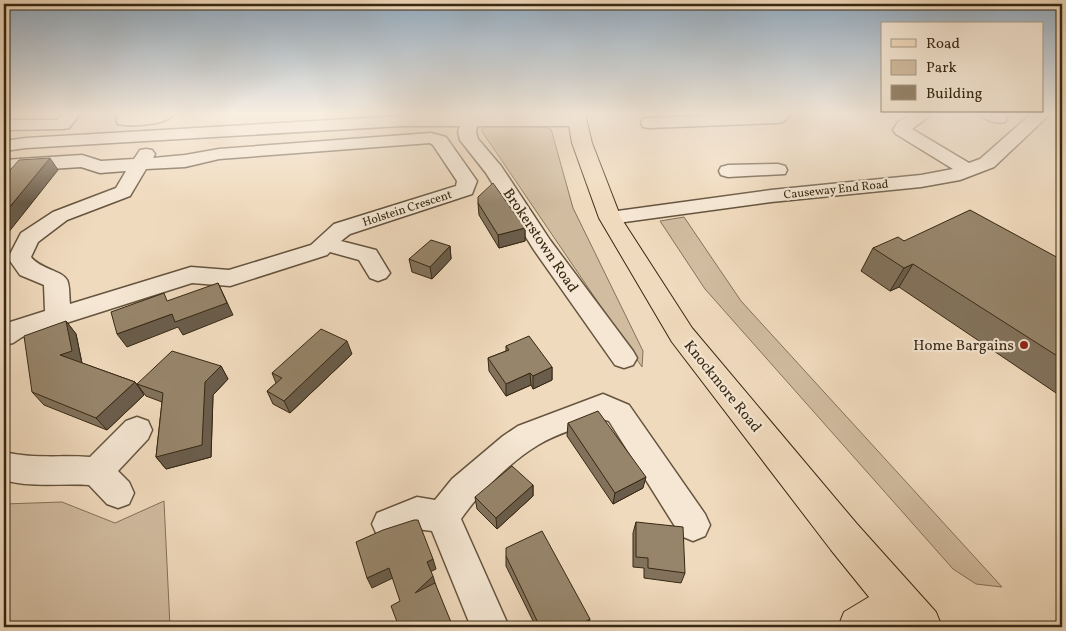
<svg xmlns="http://www.w3.org/2000/svg" width="1066" height="631" font-family="Vollkorn,serif">
	<rect width="100%" height="100%" fill="#f0dabd"/>
	<filter id="stains"><feTurbulence type="fractalNoise" baseFrequency=".004" numOctaves="4"/><feColorMatrix values="0 0 0 0 .2 0 0 0 0 .09 0 0 0 0 .02 0 0 0 .5 -.17"/></filter>
	<radialGradient id="worn" r=".72"><stop offset=".6" stop-color="#630" stop-opacity="0"/><stop offset="1" stop-color="#630" stop-opacity=".3"/></radialGradient>
	<!-- green -->
	<path fill="#d1bca0" stroke="#84725a" d="M494,126L542,127L551,129L573,208L643,351L642,367L481,130L486,127Z
		M684,217L741,301L1002,587L976,584L953,569L705,289L660,221Z
		M164,501L170,627H4V504L62,502L115,523Z"/>
	<g fill="none" stroke-linecap="round" stroke-linejoin="round">
		<defs>
			<path id="minor" d="M63,114H80L69,128L63,129L4,130V120H57Z
				M174,114C166,125 131,127 118,124L116,120L118,116L124,115Z
				M746,114H791L783,122L777,123L649,128L643,127L641,123L643,119L649,118Z
				M912,114H932L912,129L969,163L980,159L1031,114H1050L994,167L960,180L921,187L771,202L610,224L603,222L600,218L603,214L610,212L771,190L921,175L953,169L896,134L893,130L898,122Z
				M980,114H1004L1007,118L1005,122C997,124 985,121 980,114Z
				M470,115L577,116L583,117L585,121L583,125L577,126H477L476,132L478,139L501,166L550,240L633,351L637,358L633,365L624,368L615,365L534,250L486,173L460,140L458,132L460,126H401L26,148L4,151V141L26,138L401,116Z
				M431,133L446,137L477,181L472,194L350,234L341,241L376,250L390,273L386,278L378,281L370,278L359,260L330,252L327,255L230,286L192,283L22,337L13,343L4,345V324L45,311L44,285L20,275L8,258L21,233L53,212L116,188L126,171L100,173L81,167L4,172V160L82,155L101,161L134,159L140,150L146,149L152,150L155,154L153,158L185,155L219,149ZM430,143L433,145L457,181L456,186L334,224L311,245L229,270L191,267L70,304C69,296 70,286 67,280C63,271 40,269 31,257L38,242L67,220L130,196L146,169L185,167L219,159Z
				M778,164L785,166L787,170L785,174L728,177L721,175L719,171L721,167L728,165Z
				M603,394L629,405L705,514L710,525L705,536L693,541L681,536L609,421L602,419C582,427 557,433 538,445C511,461 479,493 461,519L509,627H471L432,531L417,529L389,540L377,535L372,524L377,513L417,497L435,500L452,479L503,436L518,426Z
				M137,417L148,421L152,430L148,439L118,471L129,482L134,493L129,504L118,508L107,504L89,485C61,483 31,488 4,480V452C32,459 61,455 90,457L126,421Z"/>
			<path id="major" d="M567,114H585L592,143L621,218L692,328L857,524L936,612L942,627H838L844,612L869,597L831,550L672,342L599,218L572,143Z"/>
		</defs>
		<!-- minor casing -->
		<use href="#minor" stroke="#65543e" stroke-width="3"/>
		<!-- major casing -->
		<use href="#major" stroke="#372813" stroke-width="2"/>
		<!-- minor -->
		<use href="#minor" fill="#f5e7d4" fill-rule="evenodd"/>
		<!-- major -->
		<use href="#major" fill="#f0dabd" fill-rule="evenodd"/>
	</g>
	<!-- wall -->
	<path fill="#82725c" stroke="#372813" d="M478,203L525,228V241L499,248L479,215Z
		M904,241L1062,260V397L899,287L890,291L861,271L873,248Z
		M450,246L451,259L432,279L412,272L409,259Z
		M66,321L76,334L82,363L135,382L144,395L107,430L44,405L32,392Z
		M506,346L552,367V380L533,389L531,385L506,396L489,371L488,358L506,351Z
		M352,354L290,413L273,404L267,391L276,383L272,373Z
		M221,366L228,379L213,395L211,457L166,469L156,457L162,402L146,396L137,384Z
		M568,423L643,488L613,504L567,436Z
		M533,485V496L497,529L477,509L475,497Z
		M636,522L685,573L681,583L644,578V568L633,567V533Z
		M506,556L588,627H536L506,566Z"/>
	<!-- shaded-wall -->
	<path fill="#6a5d4b" stroke="#372813" d="M50,158L58,170L4,238V214Z
		M525,228V241L499,248L498,235Z
		M450,246L451,259L432,279L430,267Z
		M913,264L899,287L890,291L904,268Z
		M218,283L233,315L183,335L178,327L127,347L117,334L172,314Z
		M66,321L76,334L82,364L60,355Z
		M347,341L352,354L290,413L284,401Z
		M221,366L228,379L213,395L211,457L166,469L156,457L205,382Z
		M552,367V380L533,389V376Z
		M530,373L531,385L506,396V384Z
		M135,382L144,395L107,430L96,418Z
		M646,477L643,488L613,504L615,493Z
		M533,485V496L497,529L496,518Z
		M433,559L436,569L430,572L427,562Z
		M389,568L393,578L372,588L367,578Z
		M433,576L436,586L415,593Z
		M590,619L588,627H576Z"/>
	<!-- building -->
	<path fill="#97856b" stroke="#372813" d="M50,158L4,214V177L19,160Z
		M493,183L525,228L498,235L478,203V197Z
		M970,210L1062,260V359L913,264L904,268L873,248L898,237L904,241Z
		M431,240L450,246L430,267L409,259Z
		M218,283L227,303L175,322L172,314L117,334L111,312L164,293L167,301Z
		M66,321L72,351L60,355L135,382L96,418L32,392L24,336Z
		M321,329L347,341L284,401L267,391L282,378L272,373Z
		M529,336L552,367L533,376L530,373L506,384L488,358L509,350L506,346Z
		M172,351L221,366L205,382L202,445L156,457L163,393L137,384Z
		M598,411L646,477L615,493L568,423Z
		M512,466L533,485L496,518L475,497Z
		M414,520H418L433,559L427,562L433,576L415,593L435,583L453,627H399L391,606L400,601L389,568L367,578L356,542L383,530Z
		M636,522L683,527L685,573L648,568V558L636,557Z
		M542,531L590,619L576,627H540L506,556V548Z"/>
	<!-- sky -->
	<linearGradient id="sky" x2="0" y2="1"><stop stop-color="#92abc0"/><stop offset="0.56" stop-color="#f8eee1"/><stop offset="1" stop-color="#f8eee1" stop-opacity="0"/></linearGradient>
	<rect width="1066" height="203" fill="url(#sky)"/>
	<!-- markers -->
	<circle fill="#8f2418" stroke="#f5e7d4" stroke-width="2" cx="1024" cy="345" r="5"/>
	<g text-anchor="middle" stroke-width="4.5" stroke-linejoin="round" paint-order="stroke">
		<!-- far-street labels -->
		<g font-size="12" fill="#372813" stroke="#f5e7d4">
			<text transform="translate(836 189) rotate(-6)" y="4">Causeway End Road</text>
			<text transform="translate(407 208) rotate(-18)" y="4">Holstein Crescent</text>
		</g>
		<!-- street labels -->
		<g font-size="15" fill="#372813" stroke="#f5e7d4">
			<text transform="translate(541 240) rotate(56)" y="5">Brokerstown Road</text>
			<text transform="translate(723 386) rotate(51)" y="5">Knockmore Road</text>
		</g>
		<!-- poi labels -->
		<g font-size="15" fill="#372813" stroke="#f5e7d4" text-anchor="end">
			<text x="1014" y="350">Home Bargains</text>
		</g>
	</g>
	<!-- margin -->
	<rect width="1066" height="631" fill="none" stroke="#f0dabd" stroke-width="20"/>
	<rect x="5" y="5" width="1056" height="621" fill="none" stroke="#372813" stroke-width="2.5"/>
	<rect x="10" y="10" width="1046" height="611" fill="none" stroke="#372813"/>
	<!-- legend -->
	<rect x="881" y="22" width="162" height="90" fill="#f5e7d4" stroke="#a99b87"/>
	<rect x="891" y="39" width="25" height="8" fill="#f0dabd" stroke="#a99b87"/>
	<text x="926" y="48" font-size="15" fill="#372813">Road</text>
	<rect x="891" y="60" width="25" height="15" fill="#d1bca0" stroke="#a99b87"/>
	<text x="926" y="72" font-size="15" fill="#372813">Park</text>
	<rect x="891" y="85" width="25" height="15" fill="#97856b" stroke="#a99b87"/>
	<text x="926" y="98" font-size="15" fill="#372813">Building</text>
	<rect width="100%" height="100%" filter="url(#stains)"/>
	<rect width="100%" height="100%" fill="url(#worn)"/>
</svg>
